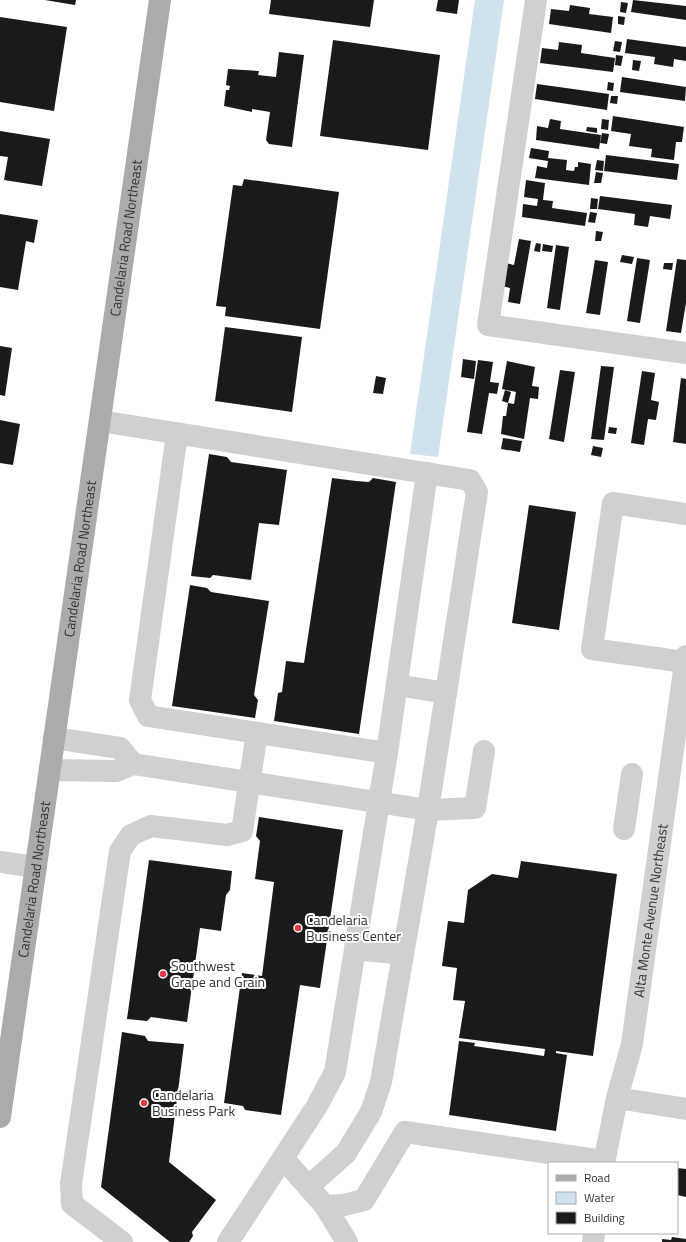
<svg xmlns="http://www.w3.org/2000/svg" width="686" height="1242" font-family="'Titillium Web',sans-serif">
	<rect width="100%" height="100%" fill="#fff"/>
	<!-- water -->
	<path fill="#cfe2ee" d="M475,0H504L438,457L410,454Z"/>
	<!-- building -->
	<path fill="#1a1a1a" d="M45,0H76L75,5Z
		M271,0H374L370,27L269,14Z
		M438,0H459L457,14L436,11Z
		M633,0L686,6V20L631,12Z
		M621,2L628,3L626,13L620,12Z
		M570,5L590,8L589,14L613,17L611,33L549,24L551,9L569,11Z
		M618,16L625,17L624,25L618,24Z
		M0,17L67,27L54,111L0,102Z
		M627,39L686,47V61L674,59L673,67L654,64L655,57L625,53Z
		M333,40L440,55L428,150L320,136Z
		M615,41L622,42L620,52L613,51Z
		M559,42L582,45L581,53L615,58L613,72L540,63L542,48L558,50Z
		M279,52L304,55L292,147L269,144L266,140L270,112L252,109V112L224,106L226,90H229L230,86L226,85L228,69L259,71L258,75L276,77Z
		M616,55L623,56L621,66L615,65Z
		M633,60L641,61L639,71L632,70Z
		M622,77L686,87L685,101L620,92Z
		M608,82L614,83L613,91L607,90Z
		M537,84L609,94L607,110L535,99Z
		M611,96H618L617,104L610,103Z
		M613,116L684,127L682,142H676L674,160L651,157L652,149L629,146L631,134L611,131Z
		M550,119L561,121L560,129L601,135L599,149L536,140L537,126L548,128Z
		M602,119L609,120L608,130L601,129Z
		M587,127L597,128V133L586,131Z
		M0,131L50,139L42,186L4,180L8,157L0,156Z
		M602,133L609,134L607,144L600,143Z
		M531,148L549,151L548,158L567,160L566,170L574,171L575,167H578V162L591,164L589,185L535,178L537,166L547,168L548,161L529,158Z
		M606,155L679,164L677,180L604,171Z
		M597,160L604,161L603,171L595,170Z
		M596,172L603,173L601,183H594Z
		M244,179L339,192L320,329L225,316L226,307L216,306L233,185L242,186Z
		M526,180L545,183L543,200L553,201L552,208L587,213L585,226L522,217L523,204L537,206L538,199L524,197Z
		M600,196L672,205L670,219L650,216L648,227L634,225L635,214L598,209Z
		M591,198L598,199L597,209H590Z
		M590,212L597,213L595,223L588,222Z
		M0,214L38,220L34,243L26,241L18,290L0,287Z
		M596,231L603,232L601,241H595Z
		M519,239L531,241L520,304L508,302L510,288L502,286L506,263L514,265Z
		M536,243L541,244L540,252L534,251Z
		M543,244L553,246L552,252L542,251Z
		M556,245L569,247L560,310L547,308Z
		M622,255L634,257L632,264L620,262Z
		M637,258L650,260L640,323L627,321Z
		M677,259L686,260V303L681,333L666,331Z
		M595,260L608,262L600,315L586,313Z
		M664,263H673L672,270L663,269Z
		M225,327L302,337L292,412L215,401Z
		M0,346L12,348L5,396L0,395Z
		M463,359L476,361L474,379L461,377Z
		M478,360L493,362L490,382L499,383L497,394L489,393L482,434L467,432Z
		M507,361L535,367L532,386L539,387L538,399L530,398L524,439L501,434L503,416H506L508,403L514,404L516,392L502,389Z
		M601,366L614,367L604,440L591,439Z
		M560,370L575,372L564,442L549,439Z
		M642,371L655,373L651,400L659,402L656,420L648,419L644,445L631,443Z
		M376,376L386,378L383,394L373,393Z
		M681,378L686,379V444L673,442Z
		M505,390L511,392L508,403L502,401Z
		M0,420L20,424L13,465L0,463Z
		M609,427L617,428L616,434L608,433Z
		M503,438L522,441L520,452L501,449Z
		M593,446L603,448L601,457L591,455Z
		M209,454L227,457L231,462L287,470L279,525L259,523L251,580L213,575L210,578L191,576Z
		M332,478L356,481L369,482L373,478L396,482L359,734L274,721L278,693L282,692L286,661L304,663Z
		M529,505L576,512L559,630L512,623Z
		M190,585L207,588L211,592L269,601L254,695L258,700L255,718L172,706Z
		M259,817L343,830L320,988L300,985L281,1115L245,1110L243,1106L224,1103L242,973L262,976L274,882L255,879L260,841L256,836Z
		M149,860L232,871L230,890L226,895L221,931L200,928L187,1022L151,1017L147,1021L127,1019Z
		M521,861L617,874L593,1056L556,1051V1053L567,1055L556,1131L449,1115L459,1041L475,1043L474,1046L544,1056L545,1049L459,1038L465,1001L453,1000L457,968L442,966L448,921L464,923L468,890L492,874L518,878Z
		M122,1032L145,1036L148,1041L184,1044L169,1162L216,1200L192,1232L193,1236L189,1242H170L101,1187Z
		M677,1168L686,1169V1197L677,1195Z
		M672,1237L686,1239V1242H662V1239L671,1240Z"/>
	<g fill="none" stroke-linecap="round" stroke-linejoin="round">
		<!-- minor -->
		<g stroke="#d0d0d0" stroke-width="22">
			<path d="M536,0L488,325L686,353"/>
			<path d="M100,421L470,480L477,492L428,810L381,1082L371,1112L346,1153L308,1187"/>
			<path d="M177,434L140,700L148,716L387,753L335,1072L317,1106L228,1242"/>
			<path d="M685,662L592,649L613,503L686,514"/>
			<path d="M397,685L446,693"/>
			<path d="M387,753L427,473"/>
			<path d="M133,764L428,810L475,808L484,751"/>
			<path d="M50,770L116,771L133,764L120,748L54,738"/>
			<path d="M624,829L632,774"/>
			<path d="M0,862L36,867"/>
			<path d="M355,949L403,954"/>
			<path d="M617,1098L686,1109"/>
			<path d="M283,1158L325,1206L344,1205L364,1200L405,1132L604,1161"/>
			<path id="s1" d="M604,1163L617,1098L632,1044L686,656"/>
			<path d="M325,1206L347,1242"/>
			<path d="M122,1242L72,1204L71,1184L120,851L131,835L151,826L227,835L242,831L257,733"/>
			<path d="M593,1242L594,1233"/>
		</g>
		<!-- major -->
		<path stroke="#ababab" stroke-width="22" id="s2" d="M0,1117L160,0"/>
	</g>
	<!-- markers -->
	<g fill="#e63946" stroke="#fff" stroke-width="1.5">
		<circle cx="298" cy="928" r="4"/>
		<circle cx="163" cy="974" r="4"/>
		<circle cx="144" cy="1103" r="4"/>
	</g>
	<g text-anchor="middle" stroke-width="4" stroke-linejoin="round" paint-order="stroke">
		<!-- street labels -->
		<g font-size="14" fill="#333" stroke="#fff">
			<text dy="5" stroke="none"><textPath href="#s2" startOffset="888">Candelaria Road Northeast</textPath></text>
			<text dy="5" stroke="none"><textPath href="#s2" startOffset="564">Candelaria Road Northeast</textPath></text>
			<text dy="5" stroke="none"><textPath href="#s2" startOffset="240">Candelaria Road Northeast</textPath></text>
			<text dy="5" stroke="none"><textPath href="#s1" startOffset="257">Alta Monte Avenue Northeast</textPath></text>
		</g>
		<!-- poi labels -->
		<g font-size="14" fill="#333" stroke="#fff" text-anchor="start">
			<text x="306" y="925">Candelaria<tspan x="306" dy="16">Business Center</tspan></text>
			<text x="171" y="971">Southwest<tspan x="171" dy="16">Grape and Grain</tspan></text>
			<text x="152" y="1100">Candelaria<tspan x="152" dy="16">Business Park</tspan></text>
		</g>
	</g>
	<!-- legend -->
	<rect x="548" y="1162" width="130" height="72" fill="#ffffff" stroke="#adadad"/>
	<rect x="556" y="1175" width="20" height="6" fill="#ababab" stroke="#adadad"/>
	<text x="584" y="1182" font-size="12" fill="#333333">Road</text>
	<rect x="556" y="1192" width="20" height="12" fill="#cfe2ee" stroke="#adadad"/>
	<text x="584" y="1202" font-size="12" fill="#333333">Water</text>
	<rect x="556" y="1212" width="20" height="12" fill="#1a1a1a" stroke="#adadad"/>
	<text x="584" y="1222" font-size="12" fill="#333333">Building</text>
</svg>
